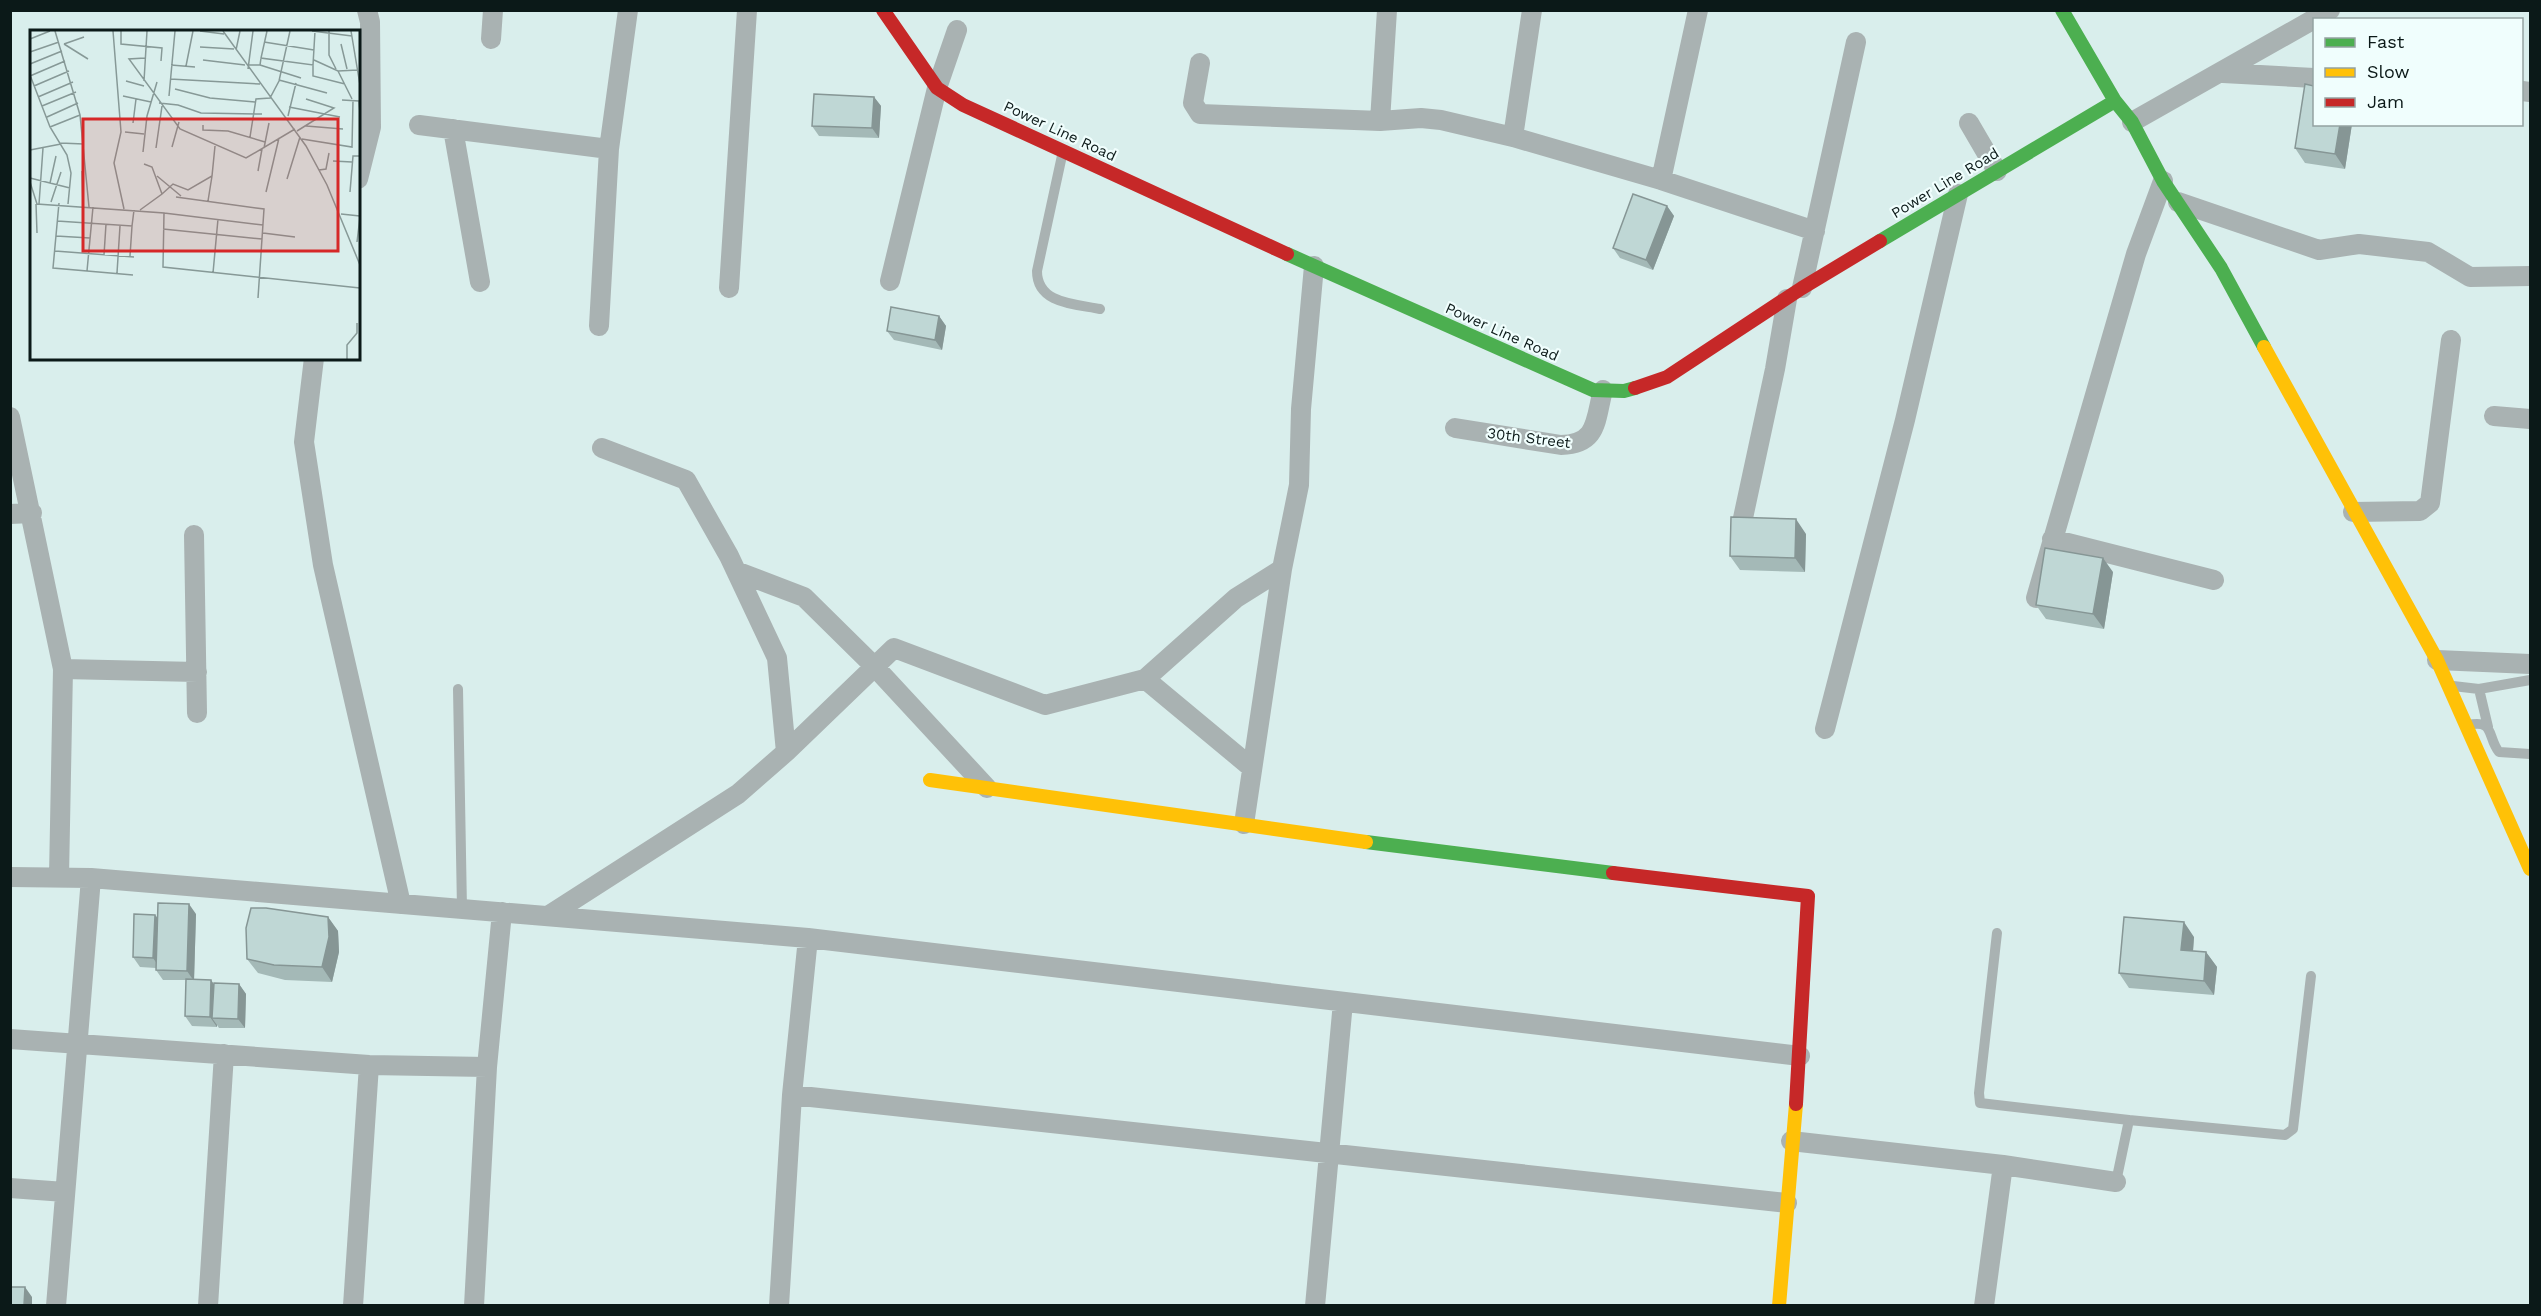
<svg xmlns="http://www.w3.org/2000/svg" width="2541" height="1316" font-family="'Work Sans',sans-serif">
	<rect width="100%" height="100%" fill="#d9eeec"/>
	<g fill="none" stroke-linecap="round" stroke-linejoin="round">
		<!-- lane -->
		<path stroke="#a9b2b2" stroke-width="10" d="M1063,151L1037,271C1037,304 1075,304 1100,309
			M2453,686L2479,689L2530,680
			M458,689L462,909
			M2479,689L2488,727
			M2468,725C2495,719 2487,737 2499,752L2530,754
			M1997,933L1979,1093L1980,1103L2129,1120L2116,1182
			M2129,1120L2285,1135L2293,1129L2311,976"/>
		<!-- street -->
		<path stroke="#a9b2b2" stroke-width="20" d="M491,39L493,10
			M1200,63L1193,103L1200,114L1380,121L1421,118L1441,120L1513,137L1661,180L1815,231
			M2223,73L2314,78
			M2522,91L2530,92
			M1380,121L1387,10
			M2132,122L2330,10
			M1969,123L1997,171
			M419,125L609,149
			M453,129L480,282
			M1513,137L1532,10
			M358,179L371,127L370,22L367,10
			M1661,180L1698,10
			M2178,202L2319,250L2359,244L2428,252L2470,277L2530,276
			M890,281L937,88L957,30
			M729,288L747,10
			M1802,288L1856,42
			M599,326L609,149L628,10
			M314,358L304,442L323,565L401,904
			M2494,416L2530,419
			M10,417L63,669L59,877
			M1455,428L1561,445C1598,444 1595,421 1603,390
			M2353,512L2420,511L2430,503L2451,340
			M10,514L32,513
			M1743,518L1775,369L1787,299
			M194,535L197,713
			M2052,539L2214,580
			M736,571L804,597L874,666L987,788
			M2036,598L2136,254L2163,181
			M2437,660L2530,664
			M63,669L197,672
			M1145,679L1252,768
			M1825,729L1905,420L1958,194
			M786,752L894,648L1045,705L1145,679L1236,598L1282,569L1299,485L1301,409L1314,266
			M1244,824L1282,569
			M10,877L91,878L808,938L792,1095L779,1306
			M548,916L738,794L786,752L777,658L729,556L686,480L602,448
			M808,938L1800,1056
			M10,1039L369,1065L487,1067L502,912
			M792,1095L1787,1203
			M1791,1141L2003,1165L2116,1182
			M10,1188L65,1192
			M56,1306L91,878
			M208,1306L224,1054
			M353,1306L369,1065
			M474,1306L487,1067
			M1315,1306L1343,1002
			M1984,1306L2003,1165"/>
		<!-- fast -->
		<path stroke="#4caf50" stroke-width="14" d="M2062,10L2115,101L2132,122L2163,181L2221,268L2264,347
			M1880,241L2115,101
			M1287,254L1593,390L1624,391L1635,388
			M1366,842L1613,873"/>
		<!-- slow -->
		<path stroke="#ffc107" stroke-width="14" d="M2264,347L2437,660L2530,869
			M930,780L1366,842
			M1779,1306L1796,1104"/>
		<!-- jam -->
		<path stroke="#c62828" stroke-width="14" d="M883,10L937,88L963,105L1287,254
			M1635,388L1667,377L1802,288L1880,241
			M1613,873L1808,896L1796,1104"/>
	</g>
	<!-- wall -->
	<path fill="#a4b9b7" d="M874,97L881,106L879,138L819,136L812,126Z
		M2314,124H2352L2345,169L2305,163L2295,148Z
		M1667,206L1674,216L1653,270L1620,258L1613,248Z
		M939,316L946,326L942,350L894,340L887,331Z
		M1806,534L1805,572L1740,570L1730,556Z
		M2113,572L2104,629L2046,619L2036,605Z
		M196,914L194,980H211L213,984H239L246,994L245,1028H219L217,1025V1027L192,1026L185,1016L186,980H163L156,970V968L140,967L133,957L155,915L157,917Z
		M328,917L338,931L339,952L332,982L285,980L258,973L247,959Z
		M2194,937L2193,951L2206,952L2217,967L2214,995L2129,988L2119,973Z"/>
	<!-- shaded-wall -->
	<path fill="#869695" d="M874,97L881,106L879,138L872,128Z
		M2340,124H2352L2345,169L2335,154Z
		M1667,206L1674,216L1653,270L1646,260Z
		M939,316L946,326L942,350L935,340Z
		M1796,519L1806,534L1805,572L1795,558Z
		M2103,558L2113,572L2104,629L2093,614Z
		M189,904L196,914L194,981L187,971Z
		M155,915L162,924L160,968L153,958Z
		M328,917L338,931L339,952L332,982L322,967Z
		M2184,922L2194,937L2192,965L2181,950Z
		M2206,952L2217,967L2214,995L2204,981Z
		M211,980L218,990L212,1018L217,1025V1027L210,1017Z
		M239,984L246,994L245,1028L238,1019Z
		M25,1287L32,1297V1305H24Z"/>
	<!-- building -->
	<path fill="#bfd7d5" stroke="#869695" stroke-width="1.5" d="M2305,84L2314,86V124H2340L2335,154L2295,148Z
		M814,94L874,97L872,128L812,126Z
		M1633,194L1667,206L1646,260L1613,248Z
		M891,307L939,316L935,340L887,331Z
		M1731,517L1796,519L1795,558L1730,556Z
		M2045,548L2103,558L2093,614L2036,605Z
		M158,903L189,904L187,971L156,970Z
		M251,908H266L328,917L329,937L322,967L274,965L247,959L246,928Z
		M134,914L155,915L153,958L133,957Z
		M2124,917L2184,922L2181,950L2206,952L2204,981L2119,973Z
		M186,979L211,980L210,1017L185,1016Z
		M214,983L239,984L238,1019L212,1018Z
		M10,1287H25L24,1305H10Z"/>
	<g text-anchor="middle" stroke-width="4.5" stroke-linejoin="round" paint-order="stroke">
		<!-- street labels -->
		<g font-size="15" fill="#0b1918" stroke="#f0fefd">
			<text transform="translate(1060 131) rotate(25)" y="5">Power Line Road</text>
			<text transform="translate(1945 183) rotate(-31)" y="5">Power Line Road</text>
			<text transform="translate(1502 332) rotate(24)" y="5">Power Line Road</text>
			<text transform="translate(1529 438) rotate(7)" y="5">30th Street</text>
		</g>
	</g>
	<!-- overview -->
	<g transform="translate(30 30)">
		<rect width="330" height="330" fill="#d9eeec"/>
		<path fill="none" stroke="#879997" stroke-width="1.5" d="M25,1L50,85L59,177M83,1L91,102L84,133L94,179M91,1V14L132,18L131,31M170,1L194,4M193,1L276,116L297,155L330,235M237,1L231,28L283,35L285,1M282,1L322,6M299,1V25L306,39M321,1L330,55M0,9L20,1M234,12L284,20M34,14L58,29M34,14L54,7M311,14L317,39M170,17L204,19M206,20L210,1M0,22L29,12M115,28L99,29L150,99L216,128L265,99M173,30L215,35M284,30L308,41L328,40M0,34L32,21M141,35L165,37M219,35H230L231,28M230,35L271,48M283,35V46L315,54M156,36L163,1M218,39L223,1M308,41L322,69M0,45L20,97L37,125L41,143L38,174M0,46L35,31M140,49L230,54M249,50L297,63M96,51L114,56M114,51L117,1M4,56L39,41M145,59L180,68L225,72M93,66L121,72M139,66L145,1M8,67L43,52M312,70L329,71L330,84M129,73L148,75L171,83L232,84M12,76L46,62M259,77L310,87M258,86L266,53M17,87L48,73M103,93L106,69M173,95V100L198,101L235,112M276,96L313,99M20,97L50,85M267,101L304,78L276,69M95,102L114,104M220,107L226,69L240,68L249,51L260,1M272,109L322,117L323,70M30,113L54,114M142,117L149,92M126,118L132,76M234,118L239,93M0,120L31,114M113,122L117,86L127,52M303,131L322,132M289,140L296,139L299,123M52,141L53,177M228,141L232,119M127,146L151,166M0,148L40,158M257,149L270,107M0,152L7,174L134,183L133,237L330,258M20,153L26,126M236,162L249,108M320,162L323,126H330M132,164L143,154L158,160L182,146L185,116M146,167L234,179L228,268M178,171L182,146M21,172L31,142M29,173L23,238L103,245M6,174L7,203M9,174L13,118M110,180L132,164L122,137L114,134M134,183L233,195M311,184L330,186M27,191L102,196L104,180M133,199L232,209M233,203L265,207M26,206L60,208M327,212L330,187M25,221L104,227M74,225L76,194M100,226L102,196M330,236V258M57,241L63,177M87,243L90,196M183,243L188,189M317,329V315L327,303V293"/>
		<path fill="#d62828" fill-opacity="0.15" stroke="#d62828" stroke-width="3" d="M53,89H308V221H53Z"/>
		<rect width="330" height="330" fill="none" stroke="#0b1918" stroke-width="3"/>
	</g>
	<!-- border -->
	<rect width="2541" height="1316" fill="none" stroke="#0b1918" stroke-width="24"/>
	<!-- legend -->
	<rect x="2313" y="18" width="210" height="108" fill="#f0fefd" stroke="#94a2a1" stroke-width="1.5"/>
	<rect x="2325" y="38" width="30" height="9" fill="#4caf50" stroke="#94a2a1" stroke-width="1.5"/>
	<text x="2367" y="48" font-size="18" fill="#0b1918">Fast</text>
	<rect x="2325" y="68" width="30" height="9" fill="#ffc107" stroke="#94a2a1" stroke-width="1.5"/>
	<text x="2367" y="78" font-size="18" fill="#0b1918">Slow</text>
	<rect x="2325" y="98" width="30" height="9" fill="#c62828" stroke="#94a2a1" stroke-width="1.5"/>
	<text x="2367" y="108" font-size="18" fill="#0b1918">Jam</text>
</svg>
